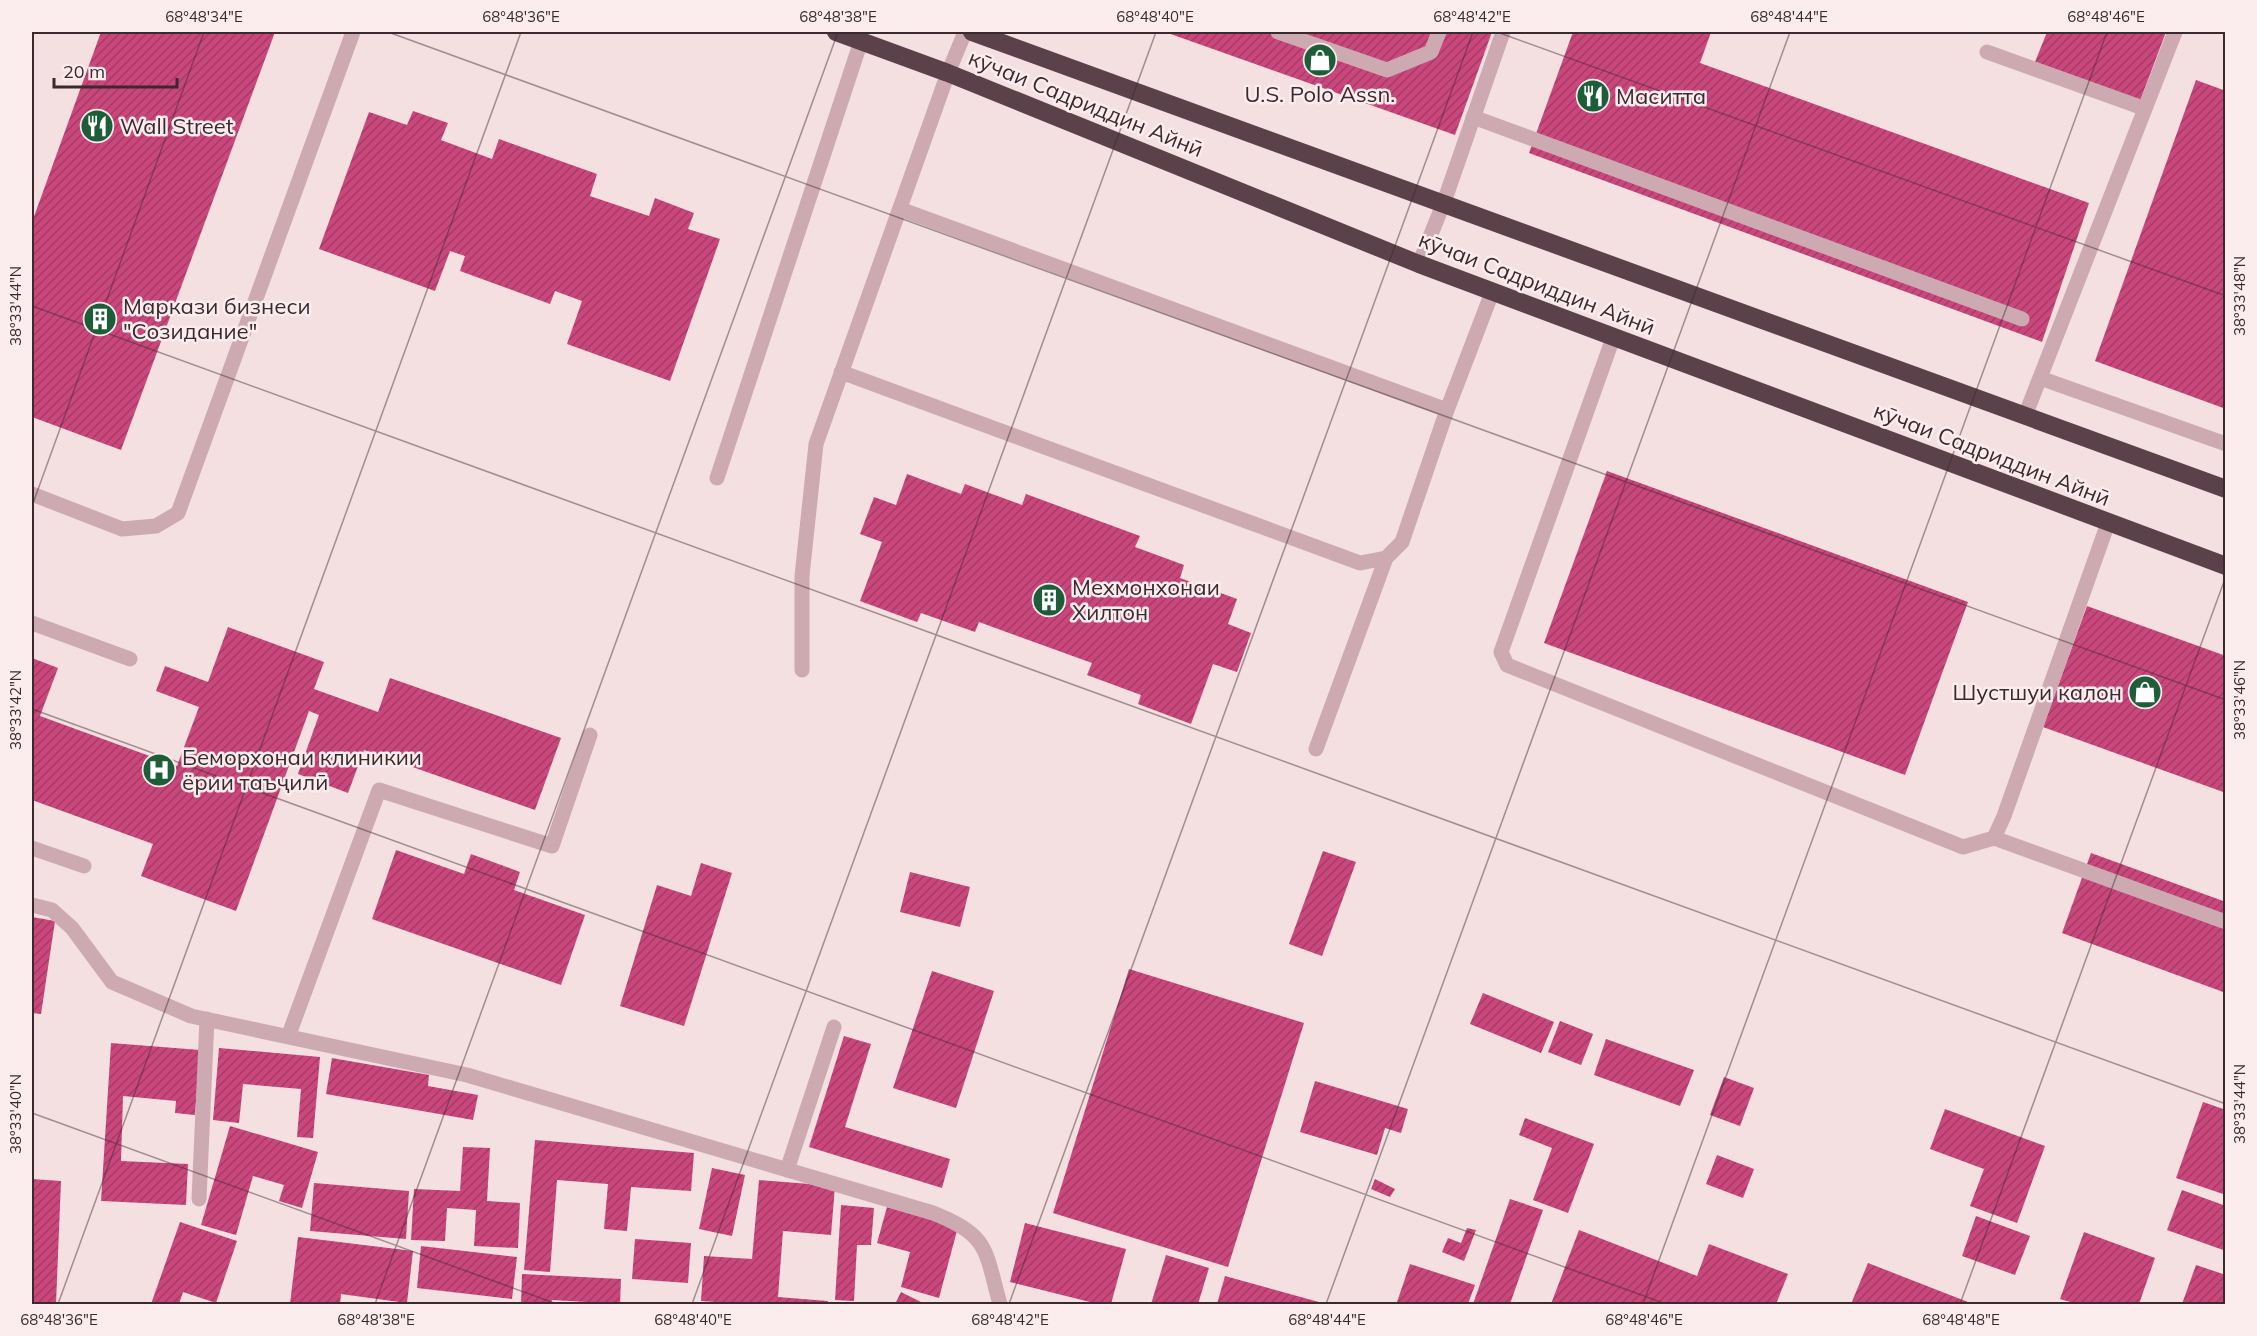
<svg xmlns="http://www.w3.org/2000/svg" width="2257" height="1336" font-family="Mulish,sans-serif">
	<defs>
		<pattern id="building-hatch" width="6" height="6" patternUnits="userSpaceOnUse" patternTransform="scale(1.5)"><rect width="6" height="6" fill="#ca477c"/><path d="M-1 1l2-2M0 6l6-6M5 7l2-2" fill="none" stroke="#a53b66"/></pattern>
	</defs>
	<rect width="100%" height="100%" fill="#f4dfe1"/>
	<!-- building -->
	<path fill="url(#building-hatch)" d="M101,32H275L121,450L32,417V222Z
		M1165,32H1492L1455,135Z
		M1573,32H1711L1700,63L2089,203L2042,342L1529,153Z
		M2047,32H2166L2140,101L2035,62Z
		M2196,80L2226,91V409L2095,361Z
		M413,111L448,123L441,140L492,159L499,139L597,174L590,196L649,216L655,198L694,213L688,229L720,239L670,381L567,344L582,301L555,291L550,304L460,271L465,256L450,251L435,291L319,249L369,112L407,125Z
		M1607,471L1968,602L1905,775L1544,643Z
		M907,474L961,494L965,484L1022,505L1026,494L1140,536L1135,547L1184,565L1180,578L1237,599L1228,624L1251,633L1237,672L1213,664L1191,724L1138,704L1141,695L1087,675L1092,663L979,622L975,632L921,613L917,622L860,601L882,542L860,534L874,497L896,505Z
		M2087,606L2226,656V793L2043,727Z
		M228,627L324,662L314,689L378,712L390,678L561,738L535,810L364,750L348,793L298,774L319,715L309,711L236,911L141,876L153,844L32,800V658L58,668L40,716L177,766L199,707L156,691L165,666L208,682Z
		M396,850L464,874L471,854L520,872L514,890L585,915L561,985L372,919Z
		M1323,851L1356,862L1322,956L1289,944Z
		M2091,853L2226,902V993L2062,933Z
		M701,863L732,873L684,1026L620,1006L657,885L691,896Z
		M910,872L970,887L960,927L900,912Z
		M32,917L55,921L41,1014L32,1013Z
		M1129,969L1304,1023L1228,1267L1053,1213Z
		M932,971L994,991L956,1108L893,1088Z
		M1483,993L1554,1022L1541,1053L1470,1024Z
		M1560,1021L1593,1034L1581,1065L1548,1052Z
		M844,1036L871,1044L845,1127L950,1159L942,1188L809,1147Z
		M1606,1039L1694,1070L1680,1106L1594,1075Z
		M111,1043L200,1050L195,1115L175,1113L176,1101L123,1096L121,1161L188,1164L186,1205L101,1201Z
		M219,1048L320,1057L313,1138L297,1137L301,1089L243,1084L239,1123L213,1120Z
		M332,1058L429,1075L428,1086L478,1095L473,1120L326,1094Z
		M1724,1077L1754,1088L1740,1126L1710,1115Z
		M1315,1081L1408,1109L1401,1133L1385,1128L1377,1155L1300,1132Z
		M2203,1102L2226,1110V1195L2176,1178Z
		M1945,1109L2045,1146L2017,1223L1970,1206L1984,1169L1930,1149Z
		M1525,1118L1594,1144L1568,1213L1533,1200L1552,1148L1519,1135Z
		M230,1126L318,1152L302,1208L279,1201L284,1185L253,1176L236,1235L201,1225Z
		M535,1140L694,1153L691,1191L631,1187L627,1231L604,1229L608,1184L557,1180L550,1272L524,1270Z
		M463,1147L490,1148L487,1201L520,1203L518,1248L474,1246L476,1210L447,1208L445,1241L411,1240L414,1189L460,1191Z
		M1717,1155L1754,1169L1743,1198L1706,1184Z
		M712,1168L745,1175L732,1236L699,1229Z
		M32,1179L61,1181L56,1304H32Z
		M1375,1179L1395,1189L1390,1197L1371,1189Z
		M759,1180L835,1186L831,1235L783,1231L778,1297L828,1301L827,1304H746L701,1301L704,1256L752,1259Z
		M314,1183L409,1191L406,1239L310,1231Z
		M2182,1190L2226,1206V1251L2167,1230Z
		M1510,1199L1543,1210L1510,1304H1473Z
		M841,1205L874,1208L871,1245H857L854,1301L835,1300Z
		M887,1207L958,1227L939,1298L901,1287L910,1252L877,1243Z
		M1976,1216L2030,1236L2015,1275L1962,1256Z
		M180,1222L237,1241L216,1303L183,1292L179,1304H151Z
		M1025,1223L1126,1249L1111,1304H1098L1010,1282Z
		M1467,1228L1476,1230L1464,1261L1442,1252L1448,1238L1461,1243Z
		M1579,1230L1697,1276L1709,1244L1788,1274L1776,1304H1551Z
		M2084,1232L2155,1258L2139,1304H2077L2060,1299Z
		M298,1237L413,1251L407,1303L341,1294L340,1304H290Z
		M635,1239L691,1243L688,1283L632,1279Z
		M421,1246L517,1257L512,1299L417,1288Z
		M1166,1255L1209,1268L1198,1304H1151Z
		M1868,1263L1973,1304H1851Z
		M1410,1264L1475,1285L1468,1304L1397,1302Z
		M2196,1265L2226,1275V1304H2182Z
		M522,1274L621,1279L620,1304L552,1300L551,1304H521Z
		M1225,1276L1326,1304H1217Z
		M901,1292L925,1304H895Z"/>
	<g fill="none" stroke-linecap="round" stroke-linejoin="round">
		<!-- lane -->
		<path stroke="#cdaab1" stroke-width="15" d="M1278,32L1387,70L1431,52L1439,32
			M1987,52L2143,108
			M1473,117L2022,319
			M900,209L1447,410
			M1613,338L1501,652L1507,665L1963,847L1994,838L2004,816L2108,523
			M841,372L1360,563L1386,558L1402,542L1447,410L1493,290
			M2040,378L2226,444
			M2025,416L2175,32
			M717,478L861,41
			M32,494L122,529L156,526L178,513L353,32
			M32,623L130,659
			M802,670V576L816,444L948,73L965,32
			M1316,749L1386,558
			M1994,838L2226,922
			M32,848L84,866
			M32,905L52,910L72,928L112,982L191,1016L467,1075L933,1213C990,1235 985,1251 1000,1304
			M288,1037L379,790L552,846L590,735
			M787,1170L834,1027
			M199,1199L207,1019"/>
		<!-- street -->
		<path stroke="#cdaab1" stroke-width="15" d="M1419,264L1444,202L1503,32"/>
		<!-- highway -->
		<path stroke="#5b414a" stroke-width="18" d="M836,32L948,73L1419,264L2226,566
			M972,32L2226,489"/>
	</g>
	<!-- ticks -->
	<path fill="none" stroke="#3a2a2f" stroke-width="1.5" stroke-opacity="0.45" d="M388,32L2226,700M1497,32L2226,296M32,306L2226,1104M32,506L204,32M32,709L1666,1304M32,1113L557,1304M58,1304L521,32M375,1304L838,32M692,1304L1156,32M1009,1304L1473,32M1326,1304L1790,32M1643,1304L2107,32M1960,1304L2226,576"/>
	<!-- icons -->
	<defs>
		<symbol id="shop-disc" viewBox="-11 -11 22 22"><circle r="9.5" fill="#1d5e38" stroke="#fbecee"/><path d="M-5-2.5h2.3a2.7 3.5 0 0 1 5.4 0H5L5.5 6h-11ZM-1.5-2.5h3a1.5 2.3 0 0 0-3 0Z" fill="#fff"/></symbol>
		<symbol id="restaurant-disc" viewBox="-11 -11 22 22"><circle r="9.5" fill="#1d5e38" stroke="#fbecee"/><path d="M-5-6h1v4h1v-4h1v4h1v-4h1v5L-1.5 .5V6h-2V.5L-5-1ZM5-6V6H3V1.5H1.5Q1.5-4 5-6Z" fill="#fff"/></symbol>
		<symbol id="building-disc" viewBox="-11 -11 22 22"><circle r="9.5" fill="#1d5e38" stroke="#fbecee"/><path d="M-4-6H4V6H1V3H-1V6H-4ZM-2.5-4.3h1.7v1.8h-1.7ZM.8-4.3h1.7v1.8H.8ZM-2.5-1h1.7V.8h-1.7ZM.8-1h1.7V.8H.8Z" fill="#fff"/></symbol>
		<symbol id="hospital-disc" viewBox="-11 -11 22 22"><circle r="9.5" fill="#1d5e38" stroke="#fbecee"/><path d="M-5-5h3v3.5h4V-5h3V5h-3V1.5h-4V5h-3Z" fill="#fff"/></symbol>
	</defs>
	<g fill-rule="evenodd">
		<use href="#shop-disc" x="1301" y="41" width="38" height="38"/>
		<use href="#restaurant-disc" x="1574" y="77" width="38" height="38"/>
		<use href="#restaurant-disc" x="78" y="107" width="38" height="38"/>
		<use href="#building-disc" x="81" y="300" width="38" height="38"/>
		<use href="#building-disc" x="1030" y="581" width="38" height="38"/>
		<use href="#shop-disc" x="2126" y="673" width="38" height="38"/>
		<use href="#hospital-disc" x="140" y="751" width="38" height="38"/>
	</g>
	<g text-anchor="middle" stroke-width="5" stroke-linejoin="round" paint-order="stroke">
		<!-- poi labels -->
		<g font-size="22" fill="#3a2a2f" stroke="#fbecee" text-anchor="start">
			<text x="1320" y="102" text-anchor="middle">U.S. Polo Assn.</text>
			<text x="1616" y="104">Маситта</text>
			<text x="120" y="134">Wall Street</text>
			<text x="123" y="314">Маркази бизнеси<tspan x="123" dy="25">"Созидание"</tspan></text>
			<text x="1072" y="595">Мехмонхонаи<tspan x="1072" dy="25">Хилтон</tspan></text>
			<text x="2122" y="700" text-anchor="end">Шустшуи калон</text>
			<text x="182" y="765">Беморхонаи клиникии<tspan x="182" dy="25">ёрии таъҷилӣ</tspan></text>
		</g>
		<!-- street labels -->
		<g font-size="22" fill="#3a2a2f" stroke="#fbecee">
			<text transform="translate(1086 103) rotate(22)" y="8">кӯчаи Садриддин Айнӣ</text>
			<text transform="translate(1537 283) rotate(21)" y="8">кӯчаи Садриддин Айнӣ</text>
			<text transform="translate(1992 454) rotate(21)" y="8">кӯчаи Садриддин Айнӣ</text>
		</g>
	</g>
	<!-- border -->
	<rect width="2257" height="1336" fill="none" stroke="#fbecee" stroke-width="66"/>
	<!-- scale -->
	<path d="M54 78v9h123v-9" fill="none" stroke="#3a2a2f" stroke-width="3"/>
	<text x="63" y="78" font-size="18" fill="#3a2a2f" stroke="#fbecee" stroke-width="4.5" paint-order="stroke">20 m</text>
	<rect x="33" y="33" width="2191" height="1270" fill="none" stroke="#3a2a2f" stroke-width="2"/>
	<g font-size="15" text-anchor="middle" fill="#3a2a2f">
		<text x="204" y="22">68°48'34"E</text>
		<text x="521" y="22">68°48'36"E</text>
		<text x="838" y="22">68°48'38"E</text>
		<text x="1155" y="22">68°48'40"E</text>
		<text x="1472" y="22">68°48'42"E</text>
		<text x="1789" y="22">68°48'44"E</text>
		<text x="2106" y="22">68°48'46"E</text>
		<text transform="translate(2240 296) rotate(-90)" y="5">38°33'48"N</text>
		<text transform="translate(16 306) rotate(-90)" y="5">38°33'44"N</text>
		<text transform="translate(2240 700) rotate(-90)" y="5">38°33'46"N</text>
		<text transform="translate(16 710) rotate(-90)" y="5">38°33'42"N</text>
		<text transform="translate(2240 1104) rotate(-90)" y="5">38°33'44"N</text>
		<text transform="translate(16 1114) rotate(-90)" y="5">38°33'40"N</text>
		<text x="59" y="1325">68°48'36"E</text>
		<text x="376" y="1325">68°48'38"E</text>
		<text x="693" y="1325">68°48'40"E</text>
		<text x="1010" y="1325">68°48'42"E</text>
		<text x="1327" y="1325">68°48'44"E</text>
		<text x="1644" y="1325">68°48'46"E</text>
		<text x="1961" y="1325">68°48'48"E</text>
	</g>
</svg>
